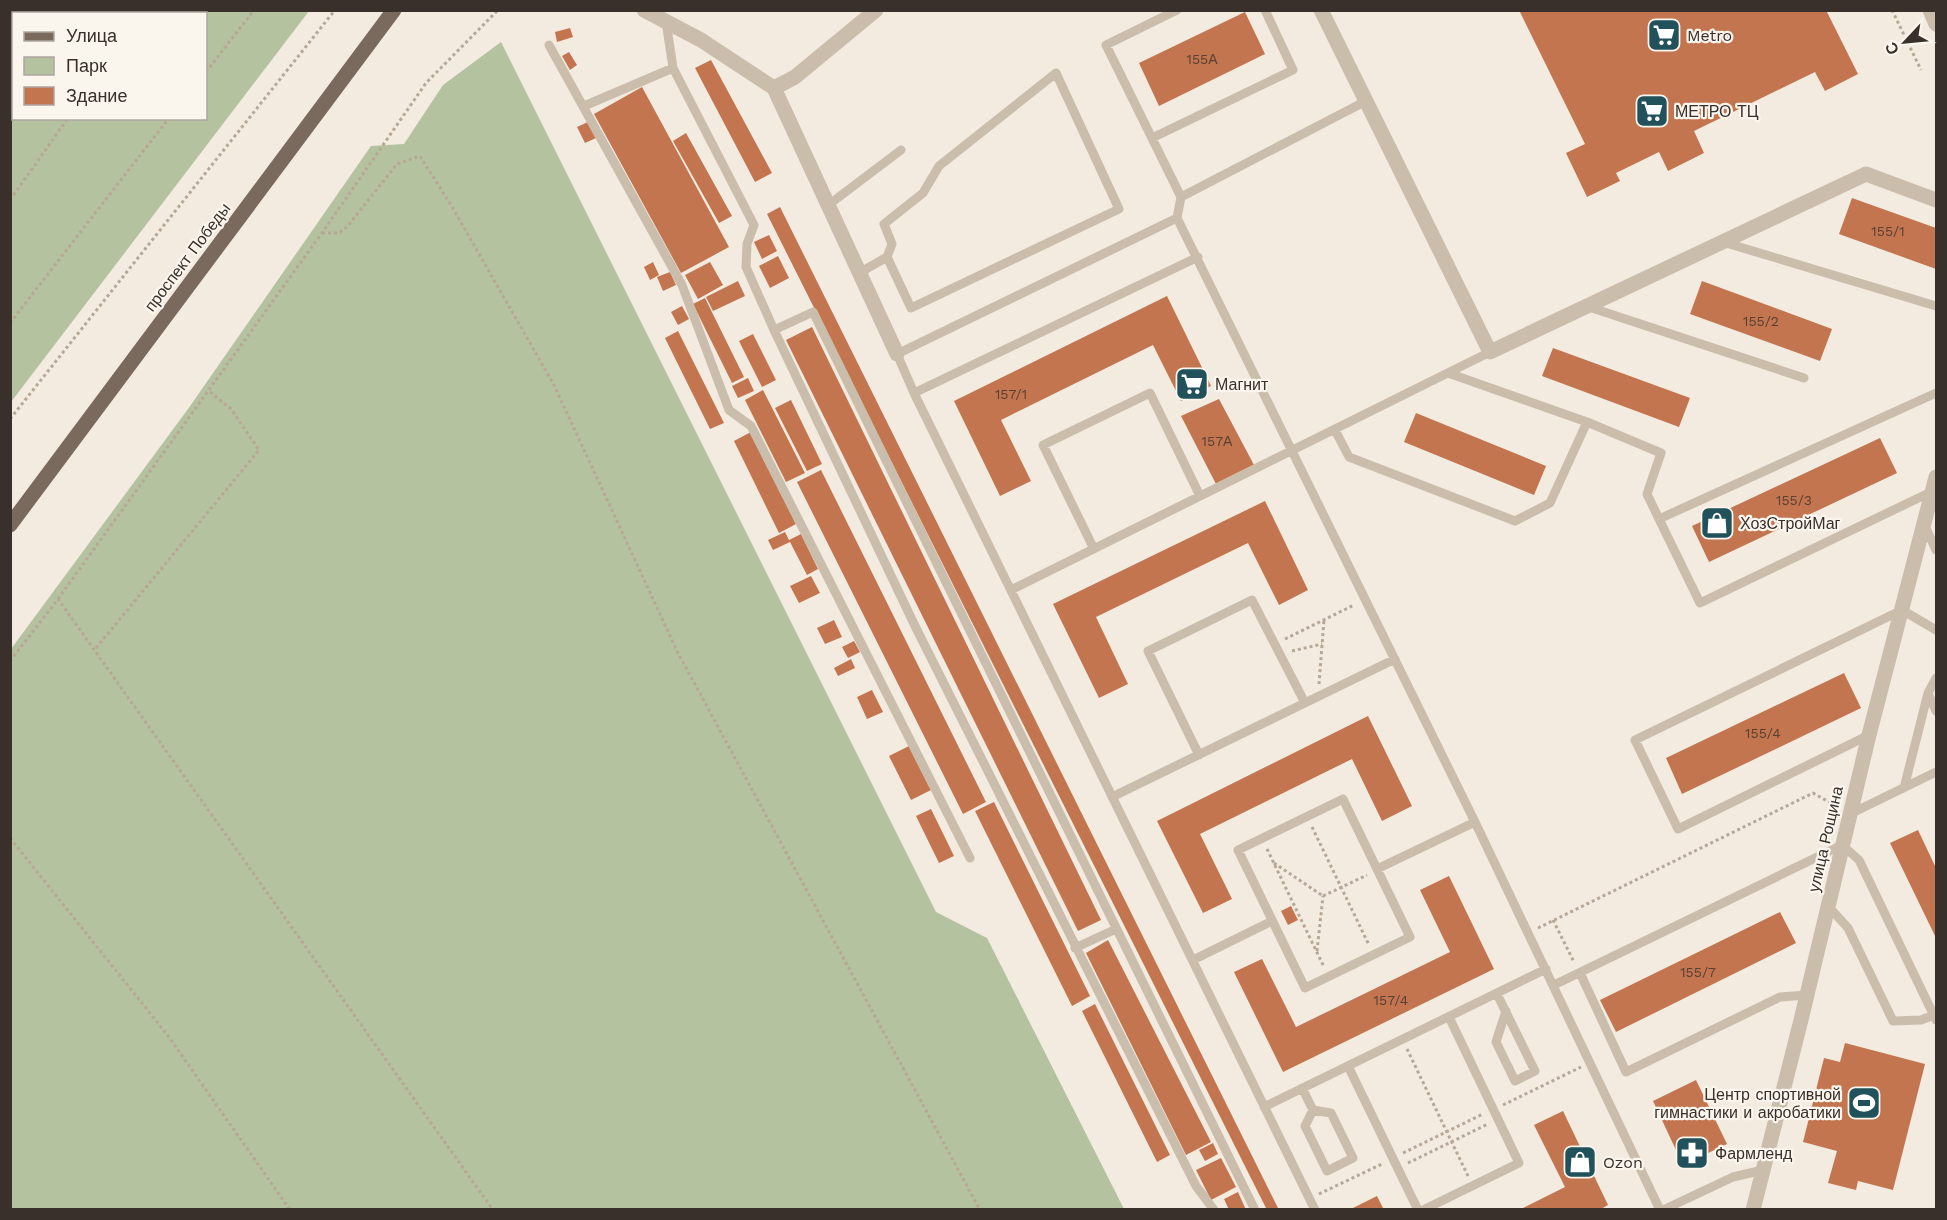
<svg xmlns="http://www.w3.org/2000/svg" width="1947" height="1220" font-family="'Work Sans',sans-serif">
	<rect width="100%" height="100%" fill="#f3ebe0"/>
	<!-- green -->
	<path fill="#b4c2a0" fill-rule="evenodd" d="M11,10L309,11L11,402L10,11ZM14,14H206V118H14Z
		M501,42L936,912L987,938L1124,1209H11V649L188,409L371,146L404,144L443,85Z"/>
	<!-- building -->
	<path fill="#c2754f" d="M1519,10H1826L1858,74L1825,91L1815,72L1694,131L1704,153L1668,171L1659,152L1616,173L1620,181L1587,197L1566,153L1585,144Z
		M1245,12L1265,54L1159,106L1139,63Z
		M570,28L573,37L557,42L555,32Z
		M569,52L577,65L570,70L562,56Z
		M711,60L772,173L755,182L695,68Z
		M642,87L729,247L681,273L594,114Z
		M588,122L596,138L585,143L577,127Z
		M686,133L732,216L719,223L673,141Z
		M1852,198L1936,228V269L1839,234Z
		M780,207L1279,1210H1267L767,214Z
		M769,235L777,251L762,259L754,242Z
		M778,256L789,278L770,288L759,266Z
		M653,262L659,275L650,280L644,267Z
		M710,262L723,285L698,299L685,275Z
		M670,272L676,285L663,291L657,277Z
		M738,281L745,296L713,311L706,297Z
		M1702,281L1832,329L1820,361L1690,314Z
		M1167,296L1211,386L1181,401L1153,345L1001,420L1031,481L1000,496L954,401Z
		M705,298L744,377L732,383L693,304Z
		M682,306L689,319L678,325L671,312Z
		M812,327L1101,920L1078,931L786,340Z
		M678,331L724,423L710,429L665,338Z
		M753,334L776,380L762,387L739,341Z
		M1553,348L1690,398L1679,427L1542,376Z
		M748,378L754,391L738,398L732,386Z
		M763,390L805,473L786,482L745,400Z
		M1219,399L1254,465L1216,484L1181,416Z
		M791,400L822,464L807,471L775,408Z
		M1416,413L1546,466L1534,495L1404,442Z
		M751,432L796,524L779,533L734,441Z
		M1880,438L1897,473L1709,562L1692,526Z
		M821,470L986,802L963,814L797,482Z
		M1265,501L1308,590L1279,605L1248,543L1096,617L1128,684L1099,698L1053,604Z
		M785,532L790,542L773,550L768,540Z
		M801,534L818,569L807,575L789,540Z
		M811,576L820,593L799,603L790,586Z
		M834,620L842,637L825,644L817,628Z
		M854,641L860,652L848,658L842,647Z
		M851,659L855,668L838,676L834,668Z
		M1844,673L1861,708L1682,794L1666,758Z
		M872,690L883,712L867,719L857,697Z
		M1368,716L1412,806L1382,821L1352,759L1200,834L1232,899L1203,913L1157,821Z
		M909,746L931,790L911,800L889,756Z
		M994,802L1090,996L1072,1006L975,811Z
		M931,809L954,856L939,863L916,816Z
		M1918,830L1936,868V938L1890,843Z
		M1449,876L1494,969L1283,1072L1234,972L1262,959L1296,1027L1450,952L1420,890Z
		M1291,906L1298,920L1288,925L1281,911Z
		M1780,912L1796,943L1616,1032L1600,1000Z
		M1108,940L1211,1142L1186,1155L1086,953Z
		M1095,1004L1170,1155L1157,1162L1082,1011Z
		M1845,1043L1925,1064L1893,1190L1858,1181L1856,1190L1828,1183L1837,1151L1803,1142L1824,1058L1840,1062Z
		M1696,1080L1727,1144L1683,1165L1653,1101Z
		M1563,1111L1608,1205L1599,1210H1519L1565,1187L1534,1125Z
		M1213,1143L1218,1154L1205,1161L1199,1150Z
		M1221,1158L1236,1187L1211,1200L1196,1170Z
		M1238,1192L1246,1210H1229L1224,1199Z
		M1377,1196L1384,1210H1349Z"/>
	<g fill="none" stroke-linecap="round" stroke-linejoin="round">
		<!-- path -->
		<path stroke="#b7a796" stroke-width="3" stroke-dasharray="3 3" stroke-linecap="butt" d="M1892,10L1921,70
			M138,14L140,10
			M206,72L254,10
			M10,200L68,118
			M322,233H339L347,227L397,164L420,156L451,205L554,385L678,653L980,1210
			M10,323L169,118
			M10,419L335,10
			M58,599L322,233L426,83L498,10
			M1285,639L1354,605
			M96,648L259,450L231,409L209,391
			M1292,651L1322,644
			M10,661L58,599L493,1210
			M1319,684L1324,620
			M1312,827L1369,945
			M10,838L169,1037L290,1210
			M1267,849L1324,967
			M1274,863L1323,896
			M1323,896L1367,875
			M1553,920L1574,962
			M1538,928L1813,793L1838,807
			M1317,951L1323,896
			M1407,1049L1468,1176
			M1503,1105L1581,1067
			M1403,1153L1483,1114
			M1408,1163L1488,1124
			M1319,1194L1384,1163"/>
		<!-- lane -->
		<path stroke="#cbbdac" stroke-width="9" d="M1177,10L1106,45L1181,197
			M666,21L673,68L754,225L747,244L746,267L774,330L915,626L1196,1186L1214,1210
			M549,45L682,285L729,410L751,426L970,858
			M1366,101L1181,197L1177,218L1475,822L1660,1210
			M584,106L673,68
			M1152,138L1293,70L1265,10
			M827,206L901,150
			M1177,218L897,354L914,393L1315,1210
			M1723,242L1936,306
			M859,273L887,257L892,244L884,224L923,193L939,166L1056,73L1119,209L911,308L887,257
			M1586,306L1804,378
			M774,330L813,312L1255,1210
			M1448,373L1587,422L1661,453L1647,494L1659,519
			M914,393L1198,257
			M1335,430L1349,457L1515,521L1550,503L1587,422
			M1933,491L1700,603L1659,519L1936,393
			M1924,524L1936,550
			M1094,549L1043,445L1150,393L1200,496
			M1011,590L1490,352
			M1936,678L1928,693L1936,711
			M1869,735L1678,829L1635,740L1902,610L1936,630
			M1199,755L1148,651L1252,600L1305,703
			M1904,788L1928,693
			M1112,797L1395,659
			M1343,799L1410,937L1305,988L1238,850Z
			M1850,814L1936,772
			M1377,869L1475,822
			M1828,906L1848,928L1893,1021L1921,1020L1934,1015
			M1075,948L1116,929
			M1193,960L1272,921
			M1580,973L1626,1072L1780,997L1807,995
			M1554,985L1842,845L1859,860L1936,1020
			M1497,994L1535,1071L1515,1081L1496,1042L1506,1011
			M1348,1066L1418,1210
			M1302,1088L1313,1110L1305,1126L1327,1171L1353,1158L1331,1113L1313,1110
			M1264,1107L1546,969
			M1423,1210L1519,1163L1449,1017
			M1663,1210L1733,1177L1763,1170"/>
		<!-- street -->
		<path stroke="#cbbdac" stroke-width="15" d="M644,10L701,40L774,88L897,354
			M1321,10L1490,352L1866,174L1936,200
			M1930,10L1936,24
			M774,88L795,77L876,10
			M1753,1210L1801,1020L1869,735L1936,477"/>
		<!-- primary -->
		<path stroke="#7a695d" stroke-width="15" d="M10,525L394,10"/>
	</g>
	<!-- icons -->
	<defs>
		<symbol id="supermarket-square" viewBox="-11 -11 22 22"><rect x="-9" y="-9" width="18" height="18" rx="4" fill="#21515a" stroke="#faf5ed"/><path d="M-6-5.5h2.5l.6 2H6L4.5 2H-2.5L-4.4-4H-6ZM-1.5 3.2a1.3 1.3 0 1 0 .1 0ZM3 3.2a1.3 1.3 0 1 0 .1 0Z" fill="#fff"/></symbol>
		<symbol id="shop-square" viewBox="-11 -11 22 22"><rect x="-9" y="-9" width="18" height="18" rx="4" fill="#21515a" stroke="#faf5ed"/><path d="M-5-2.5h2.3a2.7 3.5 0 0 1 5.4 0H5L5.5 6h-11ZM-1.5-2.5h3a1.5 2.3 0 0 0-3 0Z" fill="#fff"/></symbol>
		<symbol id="stadium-square" viewBox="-11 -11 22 22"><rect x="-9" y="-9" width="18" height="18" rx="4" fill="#21515a" stroke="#faf5ed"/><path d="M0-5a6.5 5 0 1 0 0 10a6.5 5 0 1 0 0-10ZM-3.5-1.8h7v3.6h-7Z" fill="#fff"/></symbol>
		<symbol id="pharmacy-square" viewBox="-11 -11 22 22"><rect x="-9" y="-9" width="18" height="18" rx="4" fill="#21515a" stroke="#faf5ed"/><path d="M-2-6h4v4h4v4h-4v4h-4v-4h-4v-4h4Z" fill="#fff"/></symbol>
	</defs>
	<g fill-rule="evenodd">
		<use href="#supermarket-square" x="1645" y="16" width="38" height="38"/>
		<use href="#supermarket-square" x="1633" y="92" width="38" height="38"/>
		<use href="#supermarket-square" x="1173" y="365" width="38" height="38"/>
		<use href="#shop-square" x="1698" y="504" width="38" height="38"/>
		<use href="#stadium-square" x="1845" y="1084" width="38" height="38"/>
		<use href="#pharmacy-square" x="1673" y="1134" width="38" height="38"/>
		<use href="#shop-square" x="1561" y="1143" width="38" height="38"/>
	</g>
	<g text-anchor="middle" stroke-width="4.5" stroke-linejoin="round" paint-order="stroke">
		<!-- number labels -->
		<g font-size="14" fill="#5b4134">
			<text x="1202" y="64">155А</text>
			<text x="1888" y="236">155/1</text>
			<text x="1761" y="326">155/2</text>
			<text x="1011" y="399">157/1</text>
			<text x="1217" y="446">157А</text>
			<text x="1794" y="505">155/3</text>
			<text x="1763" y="738">155/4</text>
			<text x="1698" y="977">155/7</text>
			<text x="1391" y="1005">157/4</text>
		</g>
		<!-- poi labels -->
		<g font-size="16" fill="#39302b" stroke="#faf5ed" text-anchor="start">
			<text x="1687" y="41">Metro</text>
			<text x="1675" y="117">МЕТРО ТЦ</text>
			<text x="1215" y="390">Магнит</text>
			<text x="1740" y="529">ХозСтройМаг</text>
			<text x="1841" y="1100" text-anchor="end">Центр спортивной<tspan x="1841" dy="18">гимнастики и акробатики</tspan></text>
			<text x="1715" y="1159">Фармленд</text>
			<text x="1603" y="1168">Ozon</text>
		</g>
		<!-- street labels -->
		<g font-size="16" fill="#39302b" stroke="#faf5ed">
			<text transform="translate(187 257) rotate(-53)" y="6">проспект Победы</text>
			<text transform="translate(1825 839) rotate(-77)" y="6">улица Рощина</text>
		</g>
	</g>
	<!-- border -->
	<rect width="1947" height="1220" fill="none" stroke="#39302b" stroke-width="24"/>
	<!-- legend -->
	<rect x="12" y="12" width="195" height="108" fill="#faf5ed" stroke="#ada69f" stroke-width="1.5"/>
	<rect x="24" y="32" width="30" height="9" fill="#7a695d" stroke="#ada69f" stroke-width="1.5"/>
	<text x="66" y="42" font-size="18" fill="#39302b">Улица</text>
	<rect x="24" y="57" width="30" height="18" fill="#b4c2a0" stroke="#ada69f" stroke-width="1.5"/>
	<text x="66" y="72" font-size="18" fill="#39302b">Парк</text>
	<rect x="24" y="87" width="30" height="18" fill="#c2754f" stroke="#ada69f" stroke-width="1.5"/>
	<text x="66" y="102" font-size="18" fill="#39302b">Здание</text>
	<!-- north arrow -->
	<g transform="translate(1905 42) rotate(244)" stroke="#faf5ed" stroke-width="4.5" paint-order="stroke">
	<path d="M0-4.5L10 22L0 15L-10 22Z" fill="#39302b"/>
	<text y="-9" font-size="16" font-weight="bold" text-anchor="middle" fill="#39302b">С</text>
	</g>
</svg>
